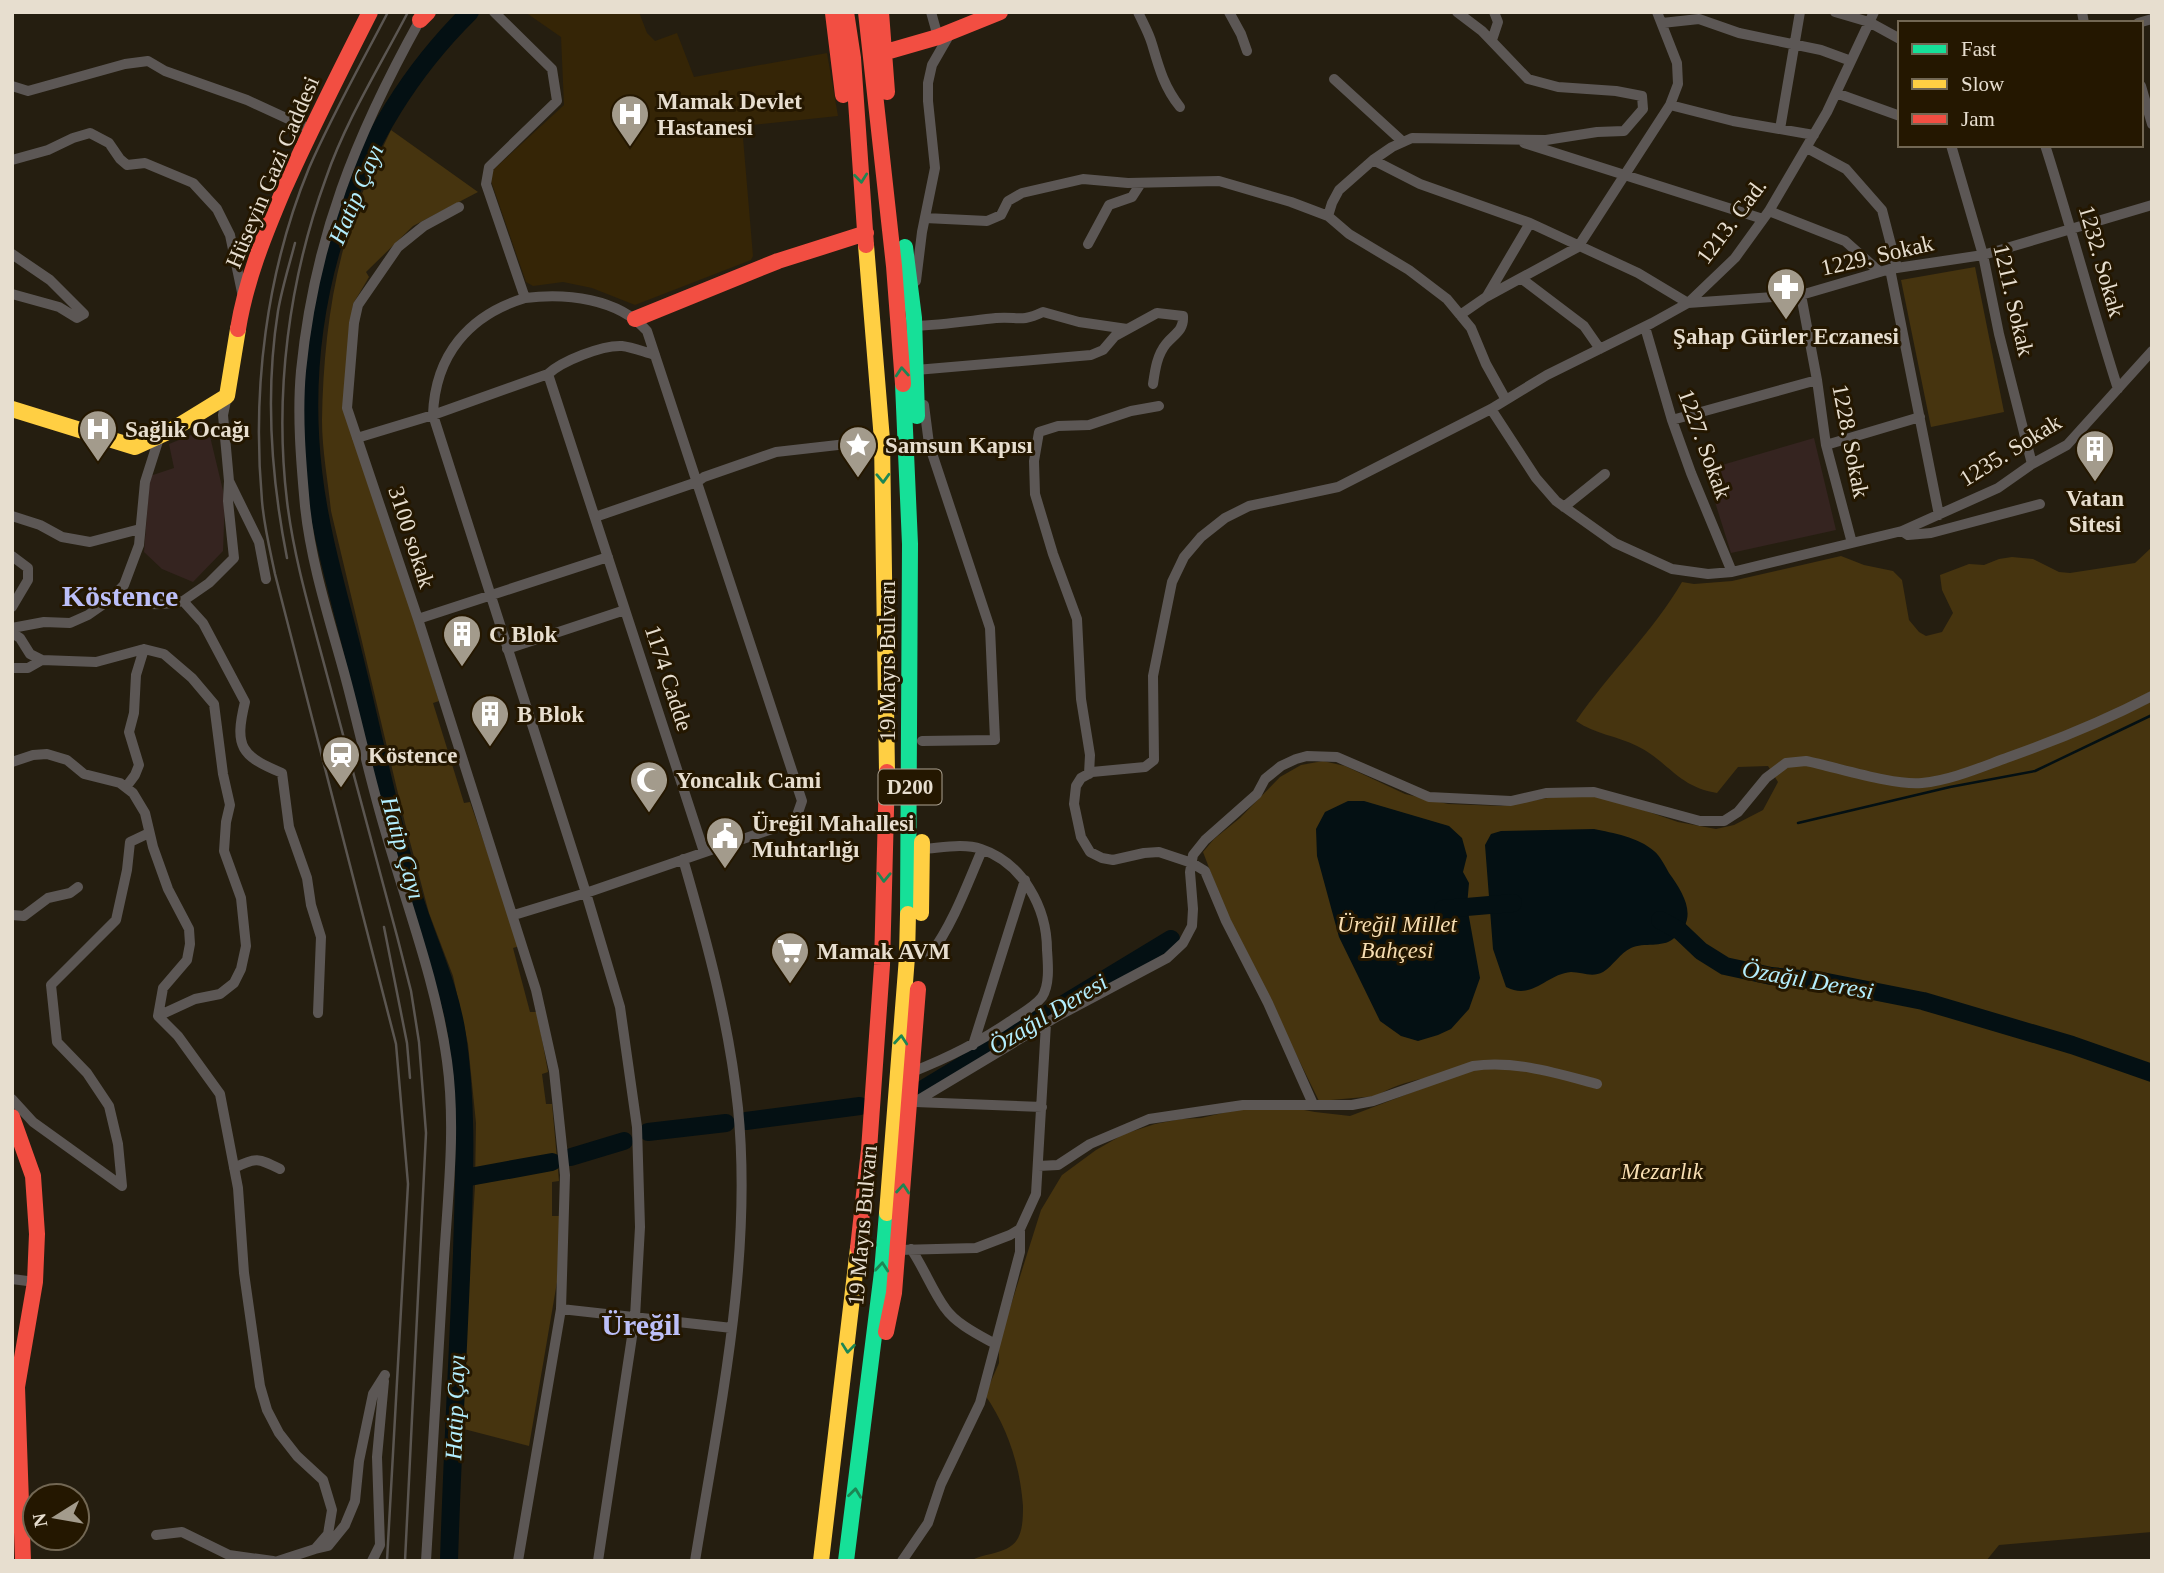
<svg xmlns="http://www.w3.org/2000/svg" width="2164" height="1573" font-family="'Times New Roman',serif">
	<rect width="100%" height="100%" fill="#251e10"/>
	<!-- built -->
	<path fill="#352506" d="M525,12H639L647,33L655,41L677,33L694,77L827,53L838,116L742,126L753,256L751,260L635,305L592,288L563,282L533,286L526,282L491,181L493,170L564,105L561,37Z"/>
	<!-- education -->
	<path fill="#352420" d="M208,428L225,499L223,551L193,582L162,569L144,552L150,476L174,468L169,444Z
		M1814,438L1836,530L1731,553L1705,470Z"/>
	<!-- green -->
	<path fill="#46340f" d="M391,130L478,192L413,226L366,272L369,277L353,304L344,392L439,701L433,703L464,803L470,802L520,946L513,948L530,1012H537L548,1072L542,1074L546,1104H552L559,1181L552,1182V1216H560L557,1282L529,1446L460,1428L475,1186L476,1123L468,1044L453,976L429,913L405,823L331,511C328,481 322,450 322,420C323,357 330,290 349,229C360,195 376,162 391,130Z
		M1975,267L2004,412L1931,427L1901,280Z
		M2152,547V1532L1999,1545L1986,1561H970C982,1554 1000,1554 1011,1546C1023,1538 1023,1519 1023,1506C1020,1466 1008,1428 985,1395L999,1363V1343L1041,1210L1062,1175L1096,1150L1124,1134L1155,1124L1181,1119L1201,1118L1249,1107H1288L1315,1112L1350,1116L1473,1069C1443,1076 1403,1078 1377,1096L1319,1101L1224,907L1203,852L1214,839L1240,818L1280,777L1301,765L1323,761L1345,766L1405,794L1448,804L1501,806L1565,795H1587L1620,802L1678,822L1716,829L1734,825L1763,810L1778,782L1768,766L1738,767L1717,793C1678,787 1668,761 1637,746C1617,736 1595,734 1576,721C1609,673 1653,632 1682,582L1694,584L1732,581L1841,556L1864,565L1893,571L1902,580L1909,620L1919,632L1926,636L1942,632L1953,613L1942,590L1940,575L1969,564L1984,565L1999,559L2012,557L2033,559L2059,572L2070,573L2135,563Z"/>
	<!-- water -->
	<path fill="#041013" d="M1348,801H1364L1449,826L1462,838L1467,856L1463,872L1469,883L1467,906L1480,978L1469,1009L1451,1029L1438,1035L1418,1041L1401,1036L1380,1021L1339,937L1317,856L1316,829L1325,812Z
		M1594,829C1613,833 1638,837 1654,851C1660,856 1665,866 1669,873C1684,894 1700,919 1673,939C1662,948 1644,942 1631,948C1620,953 1613,966 1603,972C1592,978 1582,972 1571,972C1546,974 1533,1001 1506,987L1493,949L1485,845L1491,834L1501,831Z"/>
	<g fill="none" stroke-linecap="round" stroke-linejoin="round">
		<!-- stream -->
		<path stroke="#041013" stroke-width="2.5" d="M1798,823L1950,787L2035,771L2152,715"/>
		<!-- river -->
		<path stroke="#041013" stroke-width="18" d="M1443,909L1513,903
			M1660,920L1680,931L1701,951L1725,966L1771,976L1822,981L1923,1001L2072,1045L2152,1073
			M925,1088L1171,939
			M746,1121L860,1106
			M648,1132L726,1123
			M571,1157L624,1141
			M464,1178L552,1162
			M449,1561C452,1458 458,1356 462,1253C464,1179 468,1110 457,1035C449,981 423,933 409,881C388,808 373,734 355,661C340,598 320,535 313,471C294,304 350,130 470,12"/>
		<!-- street -->
		<path stroke="#5c5755" stroke-width="10" d="M494,12L552,69L557,101L489,167L486,184L525,298C566,293 618,298 647,331L802,801L795,821L586,893L514,915
			M931,12L938,37
			M1138,12C1143,23 1149,33 1152,44C1159,68 1164,87 1180,107
			M1229,12L1241,34L1247,51
			M1835,12L1869,22L1900,39
			M2082,12L2084,23
			M420,20C356,135 314,239 301,371C297,415 301,462 305,506C311,564 330,621 345,676C359,728 370,780 385,830C407,907 436,982 447,1061C456,1126 448,1194 444,1259C438,1360 432,1460 426,1561
			M1662,23L1699,19L1739,33L1821,50L1851,61
			M2138,23L2152,19
			M1492,40L1498,22L1494,12
			M1334,79L1403,142
			M12,86L28,91L125,64L148,61L165,71L247,100L310,129
			M2141,86L2152,124
			M1836,93L1900,116
			M1670,105L1733,121L1814,135
			M1780,129L1800,12
			M1524,143L1763,219
			M1951,145L1983,255L1999,334L2032,464
			M2045,145C2071,226 2092,308 2118,389
			M1807,148L1846,169L1882,210L1897,268
			M12,160L48,150L73,138L90,133L109,143L120,159L127,165L145,163L193,183L217,209L230,235L243,297
			M1373,160L1420,184L1530,223L1638,273L1688,303L1801,295L1890,269L1983,255L2152,205
			M459,207L424,226L398,247L358,305L354,323L347,408L418,619L536,990L554,1071L565,1175L561,1309L732,1328
			M1769,211L1845,241L1880,272
			M1328,216L1332,203L1339,190L1373,160L1392,147L1412,138L1546,140L1597,132L1624,131L1643,109L1642,96L1616,91L1558,87L1528,79L1482,31L1457,12
			M925,218L987,221L1001,215L1008,201L1022,193L1083,179L1128,183L1219,181L1291,202L1328,216L1349,234L1409,270L1447,299L1471,328L1486,364L1506,400
			M1088,244L1109,205L1132,197L1141,183
			M12,254L50,280L84,314L77,318L59,307L12,294
			M1890,269L1939,515
			M1522,279L1584,326L1600,349
			M916,281L922,232L935,168L928,101V83L932,65L951,32
			M1801,295L1817,380L1826,445L1852,543L1902,531L1998,488L2032,464L2067,445L2152,351
			M1487,296L1530,223
			M525,298C469,315 435,355 433,415L586,893L620,1007L637,1127L640,1227L635,1317L598,1561
			M1460,315L1486,297L1578,247L1670,105L1678,84L1677,63L1657,12
			M914,326C942,325 968,321 996,318C1019,316 1019,323 1043,312L1079,322L1127,329
			M1645,327L1672,420L1691,473L1732,572
			M916,370L1091,355L1103,350L1115,336L1157,313L1183,316C1184,331 1174,334 1166,344C1157,355 1155,370 1153,384
			M548,374L704,852
			M227,396L223,415L229,481L259,542L266,579
			M1491,409L1536,478L1556,501L1615,543L1672,569L1708,574L1732,572L1852,543
			M1672,420L1817,380
			M357,438L433,415L548,374C562,361 602,345 622,346C632,347 644,352 655,355
			M1826,445L1920,417
			M1564,507L1605,474
			M12,516L40,525L62,537L90,542L140,529
			M595,517L697,482L704,477L776,452L882,440
			M1902,531L1908,535L1931,533L2040,504
			M12,556L28,568V580L12,607
			M118,591C142,607 156,606 183,601L203,623L245,702C234,747 241,756 282,773L289,827L307,878L311,905L321,937L318,1013
			M183,601L209,583L234,558L228,501L229,481
			M418,619L608,557
			M12,628L44,622L70,623L88,615L111,599L124,585L139,545L145,482L160,435
			M12,633L20,638L30,654L42,660L96,662L144,649L164,654L192,678L214,704L223,774L230,805L226,822L224,851L241,898L246,946L241,969L234,983L220,994L195,999L158,1016
			M507,649L625,610
			M12,668H28L42,660
			M922,741L995,740L990,628L929,444L924,405
			M12,762L33,755L47,754L67,760L84,774L120,783L133,793L145,813L153,847L168,889L189,929L190,944L187,960L163,988L158,1016L178,1036L220,1094L238,1188L244,1273L260,1386L267,1410L279,1433L297,1456L323,1480L332,1510L328,1534L315,1549L278,1561
			M1089,774L1090,755L1081,699L1077,619L1053,554L1035,494L1034,461L1039,432L1058,426L1089,425L1131,411L1159,406
			M126,787L135,775L139,765L129,732L134,713L136,675L144,649
			M683,859C707,942 729,1022 738,1108C753,1259 719,1412 695,1561
			M12,915L24,916L48,898L70,893L78,887
			M930,955C953,924 967,885 982,850
			M973,1045L1025,880
			M912,1072C948,1058 980,1042 1012,1020C1021,1014 1035,1006 1042,997C1050,985 1048,964 1047,950C1047,908 1023,863 981,849C964,843 940,848 923,849
			M12,1099L33,1122L122,1186
			M915,1102L1058,1016L1167,958L1183,943L1192,926L1193,909L1190,872L1193,855L1205,840L1257,794L1265,779L1281,766L1296,759L1307,756L1337,757L1429,797L1511,801L1546,793L1594,792L1700,821H1724L1738,812L1766,778L1786,763L1806,761C1836,767 1894,786 1922,783C1952,780 1981,767 2009,757C2060,739 2104,721 2152,696
			M915,1102L1042,1107
			M1313,1104L1268,1003L1226,921L1205,871L1192,863L1159,852L1144,853L1113,860L1102,858L1090,852L1081,837L1074,804L1076,786L1081,778L1092,772L1145,767L1154,760L1153,676L1172,582L1184,557L1201,537L1225,518L1249,506L1338,487L1491,409L1547,375L1652,323L1688,303L1735,258L1769,211L1827,112L1874,12
			M1038,1166L1058,1165L1090,1144L1149,1119L1243,1105H1352L1373,1101L1473,1066C1515,1060 1556,1073 1597,1084
			M234,1168C256,1157 258,1158 280,1169
			M122,1186L118,1144L109,1106L87,1073L57,1042L51,985L116,920L127,870L130,842L149,833
			M911,1249C924,1268 932,1290 945,1308C956,1324 979,1335 995,1344
			M898,1250L976,1248L1010,1235L1020,1229L1036,1194L1046,1024
			M12,1279L35,1282
			M156,1535L182,1532L229,1555L273,1561
			M315,1549L328,1546L345,1525L355,1501L359,1461L373,1394L385,1375
			M372,1561L380,1545L377,1457L384,1381
			M518,1561L561,1309
			M902,1561L928,1523L941,1484L980,1403L1020,1252V1229"/>
		<!-- fast -->
		<path stroke="#16e098" stroke-width="16" d="M905,247L914,318L917,416
			M903,384L910,544L908,914
			M846,1561L882,1272L887,1213"/>
		<!-- slow -->
		<path stroke="#ffcf43" stroke-width="16" d="M866,245L882,440L887,772
			M12,409L135,447L170,431L227,396L238,329
			M921,913L922,842
			M887,1213L907,957L908,914
			M821,1561L858,1248"/>
		<!-- jam -->
		<path stroke="#f24e42" stroke-width="16" d="M846,12L853,58L866,245
			M866,12L894,266L903,384
			M881,12L887,92
			M833,13L843,95
			M420,20L428,12
			M886,52L938,37L1000,12
			M635,319L778,261L866,233
			M238,329C246,280 264,236 283,191C310,130 340,71 370,12
			M12,1117L33,1176L37,1234L35,1282L17,1387L23,1561
			M858,1248L869,1150L882,965L887,772
			M886,1332L894,1293L918,989"/>
		<!-- rail -->
		<path stroke="#5b5651" stroke-width="2.5" d="M287,558C271,477 265,393 278,311C282,288 289,266 295,243
			M384,927L407,1043L410,1078
			M387,1561L408,1184L396,1044L275,574C270,550 264,526 262,501C252,389 266,273 309,168C332,115 361,64 388,12
			M405,1561L426,1133L419,1042L411,991L397,936C374,849 351,762 327,675C312,618 294,560 287,501C274,393 289,279 326,178C346,120 380,66 408,12"/>
	</g>
	<!-- one-way arrows -->
	<defs><path id="oneway-chevron" d="M-2-3.5L2.5 0L-2 3.5" fill="none" stroke-width="1.6" stroke-linecap="round" stroke-linejoin="round" transform="scale(1.75)"/></defs>
	<g stroke="#1c8654">
		<use href="#oneway-chevron" transform="translate(861 178) rotate(84)"/>
		<use href="#oneway-chevron" transform="translate(902 372) rotate(-94)"/>
		<use href="#oneway-chevron" transform="translate(883 478) rotate(88)"/>
		<use href="#oneway-chevron" transform="translate(884 877) rotate(92)"/>
		<use href="#oneway-chevron" transform="translate(901 1040) rotate(-85)"/>
		<use href="#oneway-chevron" transform="translate(903 1189) rotate(-85)"/>
		<use href="#oneway-chevron" transform="translate(882 1267) rotate(-85)"/>
		<use href="#oneway-chevron" transform="translate(848 1348) rotate(96)"/>
		<use href="#oneway-chevron" transform="translate(855 1493) rotate(-83)"/>
	</g>
	<!-- icons -->
	<defs>
		<symbol id="hospital-pin" viewBox="-11 -11 22 30"><path d="M0 17L-7.5 6A9.5 9.5 0 1 1 7.5 6Z" fill="#a39b8c" stroke="#241700"/><path d="M-5-5h3v3.5h4V-5h3V5h-3V1.5h-4V5h-3Z" fill="#fff"/></symbol>
		<symbol id="pharmacy-pin" viewBox="-11 -11 22 30"><path d="M0 17L-7.5 6A9.5 9.5 0 1 1 7.5 6Z" fill="#a39b8c" stroke="#241700"/><path d="M-2-6h4v4h4v4h-4v4h-4v-4h-4v-4h4Z" fill="#fff"/></symbol>
		<symbol id="sight-pin" viewBox="-11 -11 22 30"><path d="M0 17L-7.5 6A9.5 9.5 0 1 1 7.5 6Z" fill="#a39b8c" stroke="#241700"/><path d="M0-6L1.8-2.2L6-1.7L2.9 1.2L3.7 5.4L0 3.3L-3.7 5.4L-2.9 1.2L-6-1.7L-1.8-2.2Z" fill="#fff"/></symbol>
		<symbol id="building-pin" viewBox="-11 -11 22 30"><path d="M0 17L-7.5 6A9.5 9.5 0 1 1 7.5 6Z" fill="#a39b8c" stroke="#241700"/><path d="M-4-6H4V6H1V3H-1V6H-4ZM-2.5-4.3h1.7v1.8h-1.7ZM.8-4.3h1.7v1.8H.8ZM-2.5-1h1.7V.8h-1.7ZM.8-1h1.7V.8H.8Z" fill="#fff"/></symbol>
		<symbol id="station-pin" viewBox="-11 -11 22 30"><path d="M0 17L-7.5 6A9.5 9.5 0 1 1 7.5 6Z" fill="#a39b8c" stroke="#241700"/><path d="M-3-6H3Q5-6 5-4V2Q5 4 3 4L4.5 6H3L1.5 4h-3L-3 6H-4.5L-3 4Q-5 4-5 2V-4Q-5-6-3-6ZM-3.5-4v3h7v-3ZM-3.5 1v1.5H-2V1ZM2 1v1.5H3.5V1Z" fill="#fff"/></symbol>
		<symbol id="mosque-pin" viewBox="-11 -11 22 30"><path d="M0 17L-7.5 6A9.5 9.5 0 1 1 7.5 6Z" fill="#a39b8c" stroke="#241700"/><path d="M3.5-4.9A6 6 0 1 0 3.5 4.9A5 5 0 1 1 3.5-4.9Z" fill="#fff"/></symbol>
		<symbol id="civic-pin" viewBox="-11 -11 22 30"><path d="M0 17L-7.5 6A9.5 9.5 0 1 1 7.5 6Z" fill="#a39b8c" stroke="#241700"/><path d="M-.6-6.5H3V-4.5H.6V-3L4-1V1h2V6H-6V1h2V-1L-.6-3ZM-1.2 2.5V6h2.4V2.5Z" fill="#fff"/></symbol>
		<symbol id="supermarket-pin" viewBox="-11 -11 22 30"><path d="M0 17L-7.5 6A9.5 9.5 0 1 1 7.5 6Z" fill="#a39b8c" stroke="#241700"/><path d="M-6-5.5h2.5l.6 2H6L4.5 2H-2.5L-4.4-4H-6ZM-1.5 3.2a1.3 1.3 0 1 0 .1 0ZM3 3.2a1.3 1.3 0 1 0 .1 0Z" fill="#fff"/></symbol>
	</defs>
	<g fill-rule="evenodd">
		<use href="#hospital-pin" x="608" y="92" width="44" height="60"/>
		<use href="#pharmacy-pin" x="1764" y="265" width="44" height="60"/>
		<use href="#hospital-pin" x="76" y="407" width="44" height="60"/>
		<use href="#sight-pin" x="836" y="423" width="44" height="60"/>
		<use href="#building-pin" x="2073" y="427" width="44" height="60"/>
		<use href="#building-pin" x="440" y="612" width="44" height="60"/>
		<use href="#building-pin" x="468" y="692" width="44" height="60"/>
		<use href="#station-pin" x="319" y="733" width="44" height="60"/>
		<use href="#mosque-pin" x="627" y="758" width="44" height="60"/>
		<use href="#civic-pin" x="703" y="814" width="44" height="60"/>
		<use href="#supermarket-pin" x="768" y="929" width="44" height="60"/>
	</g>
	<g text-anchor="middle" stroke-width="6" stroke-linejoin="round" paint-order="stroke">
		<!-- shield labels -->
		<rect fill="#241700" stroke="#aca291" stroke-width="2" x="878.5" y="769.5" width="63" height="35" rx="5"/>
		<g font-size="21" font-weight="bold" fill="#e7decf">
			<text x="910" y="794">D200</text>
		</g>
		<!-- poi labels -->
		<g font-size="23" font-weight="bold" fill="#e7decf" stroke="#241700" text-anchor="start">
			<text x="657" y="109">Mamak Devlet<tspan x="657" dy="26">Hastanesi</tspan></text>
			<text x="1786" y="344" text-anchor="middle">Şahap Gürler Eczanesi</text>
			<text x="125" y="437">Sağlık Ocağı</text>
			<text x="885" y="453">Samsun Kapısı</text>
			<text x="2095" y="506" text-anchor="middle">Vatan<tspan x="2095" dy="26">Sitesi</tspan></text>
			<text x="489" y="642">C Blok</text>
			<text x="517" y="722">B Blok</text>
			<text x="368" y="763">Köstence</text>
			<text x="676" y="788">Yoncalık Cami</text>
			<text x="752" y="831">Üreğil Mahallesi<tspan x="752" dy="26">Muhtarlığı</tspan></text>
			<text x="817" y="959">Mamak AVM</text>
		</g>
		<!-- street labels -->
		<g font-size="23" fill="#e7decf" stroke="#241700">
			<text transform="translate(272 172) rotate(-67)" y="8">Hüseyin Gazi Caddesi</text>
			<text transform="translate(1731 221) rotate(-53)" y="8">1213. Cad.</text>
			<text transform="translate(1877 255) rotate(-13)" y="8">1229. Sokak</text>
			<text transform="translate(2102 261) rotate(74)" y="8">1232. Sokak</text>
			<text transform="translate(2014 300) rotate(77)" y="8">1211. Sokak</text>
			<text transform="translate(1851 441) rotate(79)" y="8">1228. Sokak</text>
			<text transform="translate(1705 444) rotate(70)" y="8">1227. Sokak</text>
			<text transform="translate(2010 450) rotate(-32)" y="8">1235. Sokak</text>
			<text transform="translate(412 537) rotate(72)" y="8">3100 sokak</text>
			<text transform="translate(887 661) rotate(-90)" y="8">19 Mayıs Bulvarı</text>
			<text transform="translate(669 678) rotate(72)" y="8">1174 Cadde</text>
			<text transform="translate(862 1225) rotate(-85)" y="8">19 Mayıs Bulvarı</text>
		</g>
		<!-- park labels -->
		<g font-size="23" font-style="italic" fill="#f7deb2" stroke="#241700">
			<text x="1397" y="932">Üreğil Millet<tspan x="1397" dy="26">Bahçesi</tspan></text>
			<text x="1662" y="1179">Mezarlık</text>
		</g>
		<!-- water labels -->
		<g font-size="24" font-style="italic" fill="#b3eefe" stroke="#241700">
			<text transform="translate(356 194) rotate(-67)" y="8">Hatip Çayı</text>
			<text transform="translate(403 848) rotate(74)" y="8">Hatip Çayı</text>
			<text transform="translate(1808 980) rotate(10)" y="8">Özağıl Deresi</text>
			<text transform="translate(1048 1014) rotate(-31)" y="8">Özağıl Deresi</text>
			<text transform="translate(455 1407) rotate(-88)" y="8">Hatip Çayı</text>
		</g>
		<!-- district labels -->
		<g font-size="30" font-weight="bold" fill="#bcbff8" stroke="#241700">
			<text x="120" y="606">Köstence</text>
			<text x="641" y="1335">Üreğil</text>
		</g>
	</g>
	<!-- border -->
	<rect width="2164" height="1573" fill="none" stroke="#e7decf" stroke-width="28"/>
	<!-- legend -->
	<rect x="1898" y="21" width="245" height="126" fill="#241700" stroke="#726753" stroke-width="2"/>
	<rect x="1912" y="44" width="35" height="10" fill="#16e098" stroke="#726753" stroke-width="2"/>
	<text x="1961" y="56" font-size="21" fill="#e7decf">Fast</text>
	<rect x="1912" y="79" width="35" height="10" fill="#ffcf43" stroke="#726753" stroke-width="2"/>
	<text x="1961" y="91" font-size="21" fill="#e7decf">Slow</text>
	<rect x="1912" y="114" width="35" height="10" fill="#f24e42" stroke="#726753" stroke-width="2"/>
	<text x="1961" y="126" font-size="21" fill="#e7decf">Jam</text>
	<!-- north arrow -->
	<g transform="translate(56 1517) rotate(259)"><circle r="33" fill="#241700" stroke="#726753" stroke-width="2"/>
	<path d="M0-5L12 26L0 18L-12 26Z" fill="#a39b8c"/>
	<text y="-10" font-size="19" font-weight="bold" text-anchor="middle" fill="#e7decf">N</text>
	</g>
</svg>
